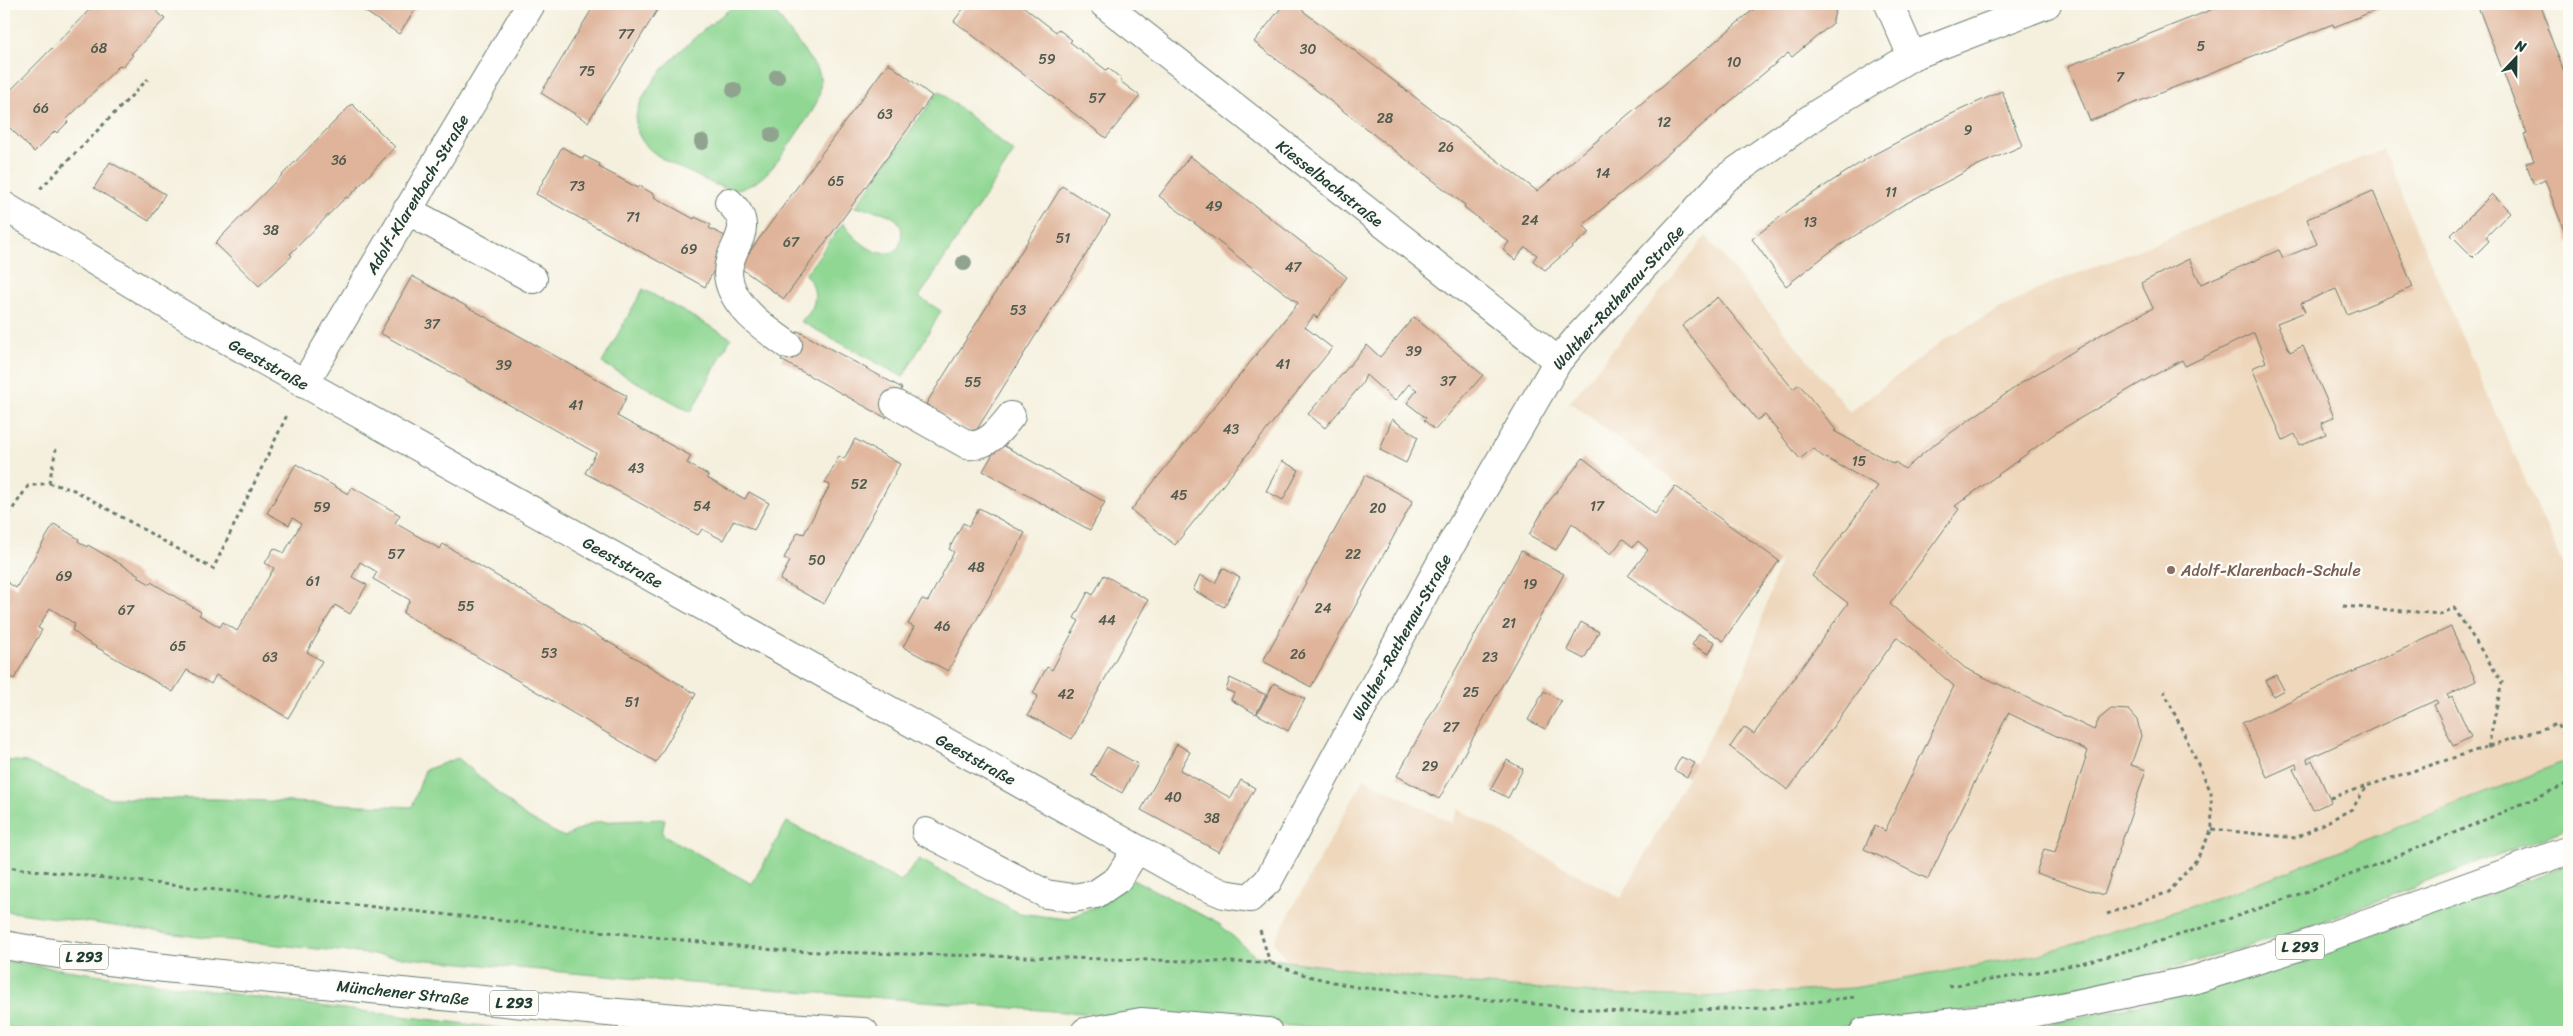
<svg xmlns="http://www.w3.org/2000/svg" width="2573" height="1036" font-family="Sriracha,sans-serif">
	<rect width="100%" height="100%" fill="#fdfcf7"/>
	<filter id="ink" filterUnits="userSpaceOnUse"><feTurbulence type="fractalNoise" baseFrequency=".02" numOctaves="2"/><feDisplacementMap in="SourceGraphic" scale="10" xChannelSelector="R" yChannelSelector="G"/><feConvolveMatrix kernelMatrix="1 2 1 2 8 2 1 2 1" color-interpolation-filters="sRGB"/></filter>
	<filter id="wash" filterUnits="userSpaceOnUse"><feTurbulence type="fractalNoise" baseFrequency=".0096" numOctaves="4" result="noise"/><feDisplacementMap in="SourceGraphic" scale="20" xChannelSelector="R" yChannelSelector="G"/><feGaussianBlur stdDeviation="1.12" result="paint"/><feColorMatrix in="noise" values="0 0 0 0 0 0 0 0 0 0 0 0 0 0 0 0 0 1.4 0 .05"/><feComposite in="paint" operator="in"/></filter>
	<g filter="url(#wash)">
		<rect width="100%" height="100%" fill="#f5f0de"/>
		<!-- built -->
		<path fill="#eed7bb" d="M2383,149L2456,322L2569,579V760L2221,897L2037,955L1853,988L1703,997L1608,994L1447,982L1287,961L1274,942L1364,778L1451,823L1458,809L1621,898L1745,672L1780,561L1570,402L1706,236L1850,412L1944,340L1993,312L2054,282L2121,257Z"/>
		<!-- green -->
		<path fill="#8fd793" stroke="#578a64" d="M737,4H769L818,70C826,93 813,111 800,129C786,149 770,178 746,187C727,194 706,180 689,172C670,164 643,151 637,130C625,90 709,24 737,4Z
			M939,91L1014,152L919,297L941,311L903,377L800,321C817,311 820,288 805,275L843,223C854,239 879,263 898,249C913,213 881,212 855,207Z
			M643,289L731,338L691,412L602,363Z
			M458,758L526,817L564,837L595,822L665,819L662,834L752,884L787,822L901,882L919,859L1019,913L1066,919L1101,904L1127,876L1219,924L1255,956L1287,961L1447,982L1608,994L1703,997L1853,988L2037,955L2221,897L2569,760V828L2284,936L2172,968L2058,996L1924,1018L1785,1032H1388L1065,1012L639,979L429,960L198,937L4,911V760L26,762L108,798L217,799L412,807L425,770Z
			M2569,865V1032H2012L2197,992L2410,922Z
			M4,961L303,1004L508,1029L555,1032H37L4,1027Z"/>
		<g id="blocks">
			<!-- building -->
			<path fill="#dfb49a" d="M95,4H149L165,19L131,54L133,55L122,67L120,65L66,120L68,122L57,133L55,131L34,152L4,122V97Z
				M354,4H419L399,34Z
				M595,4H661L588,122L541,93Z
				M967,4H1020L1056,32L1058,29L1072,40L1070,42L1106,70L1108,68L1122,79L1120,81L1140,96L1106,138L954,21Z
				M1284,4H1294L1537,191L1760,4H1833L1836,8L1832,24L1792,57L1788,53L1583,225L1590,232L1545,270L1533,261L1537,255L1525,247L1515,260L1503,250L1509,242L1464,207L1465,205L1254,42Z
				M2226,4H2391L2334,27L2333,24L2090,121L2068,66Z
				M2477,4H2540L2549,27L2547,28L2569,84V244L2545,180L2534,185L2526,163L2534,161L2524,135L2527,134Z
				M888,63L932,96L784,299L722,255L705,287L536,194L562,147L583,159L584,156L600,164L599,167L638,188L640,186L655,195L654,197L694,219L695,217L711,225L709,228L731,239L729,243L748,254Z
				M2002,91L2022,146L1976,166L1901,206L1831,251L1786,286L1752,239L1798,203L1871,156L1945,117Z
				M352,104L395,147L348,198L346,197L290,254L292,256L259,286L215,243Z
				M1190,156L1347,277L1317,318L1314,315L1305,327L1332,348L1175,545L1131,510L1298,303L1159,196Z
				M110,162L165,194L149,221L94,188Z
				M1062,186L1110,216L974,434L926,404Z
				M2373,191L2413,287L2347,314L2336,289L2301,303L2305,312L2277,323L2290,352L2303,346L2334,417L2321,423L2326,434L2300,445L2295,434L2283,440L2252,368L2266,362L2254,333L2185,366L2182,360L2140,383L2057,432L1955,506L1959,509L1890,604L1965,668L2094,730L2099,719L2111,709L2129,710L2137,719L2141,736L2131,765L2146,770L2104,895L2036,873L2044,849L2055,852L2088,751L2008,713L1928,879L1864,849L1875,825L1885,831L1954,686L1897,637L1788,790L1730,747L1744,727L1754,734L1848,603L1812,576L1878,486L1822,456L1813,448L1800,459L1765,415L1757,420L1682,326L1718,297L1793,389L1799,384L1836,430L1834,431L1894,464L1895,462L1905,469L1932,446L2023,382L2102,334L2153,308L2141,283L2189,259L2201,284L2279,250L2283,258L2317,244L2307,219Z
				M2492,194L2510,212L2486,237L2489,241L2473,257L2451,235Z
				M412,276L627,396L617,416L691,456L687,463L708,475L707,478L745,499L749,492L769,503L754,530L734,520L723,540L702,529L698,535L585,473L596,453L380,333Z
				M1414,317L1483,375L1435,430L1424,420L1426,418L1407,403L1417,390L1409,384L1395,401L1366,375L1362,384L1325,428L1308,414L1367,345L1380,357Z
				M798,331L902,388L886,418L781,360Z
				M1392,419L1418,437L1406,463L1380,450Z
				M855,439L900,464L824,604L780,580L790,561L784,558L798,532L804,534L830,485L825,483L839,456L844,459Z
				M999,443L1105,502L1090,530L983,471Z
				M1583,458L1655,514L1675,486L1779,561L1723,641L1628,576L1648,550L1638,541L1633,547L1623,539L1611,554L1572,523L1556,550L1529,535L1547,504Z
				M1282,461L1299,470L1283,500L1266,491Z
				M296,464L348,494L352,487L400,515L395,523L440,549L443,544L696,694L656,762L403,613L410,600L373,579L377,572L360,562L352,577L367,585L350,614L335,605L307,652L322,661L288,718L216,675L211,684L187,670L173,692L86,641L72,630L75,624L50,608L38,628L42,630L14,679L4,674V580L16,588L54,524L79,539L78,541L87,547L88,545L139,575L138,577L150,584L151,582L201,612L199,615L220,627L223,622L237,631L274,568L265,563L274,548L284,553L301,524L293,518L289,525L267,513Z
				M1365,475L1413,501L1311,687L1263,661Z
				M979,508L1025,533L948,671L903,647L914,627L908,624L922,599L928,601L954,552L949,549L963,523L969,526Z
				M1521,551L1564,574L1439,799L1397,776Z
				M1223,568L1240,578L1224,607L1193,590L1200,575L1215,583Z
				M1104,575L1148,600L1072,739L1028,715L1038,696L1033,693L1047,667L1052,670L1061,653L1079,621L1074,618L1088,592L1093,595Z
				M1581,622L1599,632L1584,659L1567,650Z
				M2451,627L2476,681L2447,695L2449,698L2452,696L2471,737L2453,746L2434,705L2438,703L2436,700L2307,759L2308,763L2312,760L2331,802L2313,810L2293,769L2297,768L2296,764L2267,777L2242,723Z
				M1699,634L1715,642L1709,654L1692,645Z
				M2276,675L2284,690L2273,696L2266,680Z
				M1230,678L1266,695L1256,714L1231,700L1234,693L1226,690Z
				M1274,683L1305,699L1288,731L1257,714Z
				M1544,691L1561,701L1545,729L1528,720Z
				M1177,744L1190,752L1180,770L1231,798L1241,780L1255,788L1219,852L1141,810Z
				M1107,747L1138,764L1122,793L1091,775Z
				M1681,757L1695,763L1687,777L1674,770Z
				M1507,760L1523,769L1508,798L1491,789Z"/>
		</g>
	</g>
	<g filter="url(#ink)">
		<use href="#blocks" fill-opacity="0" stroke="#6a7c70" stroke-width="1"/>
		<g fill="none" stroke-linecap="round" stroke-linejoin="round">
			<defs>
				<path id="minor" d="M1104,4L1558,361
					M1889,4L1912,56
					M729,202C759,230 728,245 728,273C729,304 765,329 788,345
					M4,206L195,322L1200,884L1224,894L1250,898L1268,881L1444,557L1558,361L1580,335L1726,178L1820,112L1912,56L2047,4
					M407,210L533,279
					M304,384L531,4
					M895,404L968,445C987,447 1000,430 1011,416
					M926,832L1046,894L1073,898L1096,894L1118,879L1137,849"/>
				<path id="highway" d="M4,945C125,967 248,976 371,989C535,1005 699,1022 864,1032
					M1085,1032L1141,1022L1268,1032
					M1864,1032L2022,1015L2193,980L2317,941L2569,850"/>
			</defs>
			<!-- minor casing -->
			<use href="#minor" stroke="#6a7c70" stroke-width="30"/>
			<!-- highway casing -->
			<use href="#highway" stroke="#6a7c70" stroke-width="30"/>
			<!-- path -->
			<path stroke="#6a7c70" stroke-width="3" stroke-dasharray="4 4" stroke-linecap="butt" d="M40,189L148,79
				M49,483L56,449
				M4,522L28,486L49,483L74,490L213,569L288,413
				M2343,606L2441,614L2454,608L2502,682L2488,748
				M2330,798L2557,724L2569,747
				M2212,829L2296,838L2352,809L2368,785
				M4,867L784,951L1270,963L1308,976L1355,987L1619,1012L1766,1008L1855,997
				M2107,914L2169,892L2197,859L2212,829L2211,792L2164,691
				M1260,930L1270,963
				M1949,986C2006,978 2064,969 2119,953C2274,909 2423,848 2569,783"/>
			<!-- minor -->
			<use href="#minor" stroke="#fff" stroke-width="28"/>
			<!-- highway -->
			<use href="#highway" stroke="#fff" stroke-width="28"/>
		</g>
		<!-- trees -->
		<g fill="#8fa38e">
			<circle cx="777" cy="77" r="8"/>
			<circle cx="734" cy="90" r="8"/>
			<circle cx="772" cy="135" r="8"/>
			<circle cx="702" cy="142" r="8"/>
			<circle cx="964" cy="263" r="8"/>
		</g>
	</g>
	<!-- markers -->
	<circle fill="#8d6e63" stroke="#fdfcf7" stroke-width="2" cx="2171" cy="570" r="5"/>
	<g text-anchor="middle" stroke-width="5" stroke-linejoin="round" paint-order="stroke">
		<!-- number labels -->
		<g font-size="14" fill="#4f5b4e">
			<text x="626" y="39">77</text>
			<text x="2201" y="51">5</text>
			<text x="99" y="53">68</text>
			<text x="1308" y="54">30</text>
			<text x="1047" y="64">59</text>
			<text x="1734" y="67">10</text>
			<text x="587" y="76">75</text>
			<text x="2120" y="82">7</text>
			<text x="1097" y="103">57</text>
			<text x="41" y="113">66</text>
			<text x="885" y="119">63</text>
			<text x="1385" y="123">28</text>
			<text x="1664" y="127">12</text>
			<text x="1968" y="135">9</text>
			<text x="1446" y="152">26</text>
			<text x="339" y="165">36</text>
			<text x="1603" y="178">14</text>
			<text x="836" y="186">65</text>
			<text x="577" y="191">73</text>
			<text x="1891" y="197">11</text>
			<text x="1214" y="211">49</text>
			<text x="633" y="222">71</text>
			<text x="1530" y="225">24</text>
			<text x="1810" y="227">13</text>
			<text x="271" y="235">38</text>
			<text x="1063" y="243">51</text>
			<text x="791" y="247">67</text>
			<text x="689" y="254">69</text>
			<text x="1293" y="272">47</text>
			<text x="1018" y="315">53</text>
			<text x="432" y="329">37</text>
			<text x="1414" y="356">39</text>
			<text x="1283" y="369">41</text>
			<text x="504" y="370">39</text>
			<text x="1448" y="386">37</text>
			<text x="973" y="387">55</text>
			<text x="576" y="410">41</text>
			<text x="1231" y="434">43</text>
			<text x="1859" y="466">15</text>
			<text x="636" y="473">43</text>
			<text x="859" y="489">52</text>
			<text x="1179" y="500">45</text>
			<text x="702" y="511">54</text>
			<text x="1597" y="511">17</text>
			<text x="322" y="512">59</text>
			<text x="1378" y="513">20</text>
			<text x="396" y="559">57</text>
			<text x="1353" y="559">22</text>
			<text x="817" y="565">50</text>
			<text x="976" y="572">48</text>
			<text x="64" y="581">69</text>
			<text x="313" y="586">61</text>
			<text x="1530" y="589">19</text>
			<text x="466" y="611">55</text>
			<text x="1323" y="613">24</text>
			<text x="126" y="615">67</text>
			<text x="1107" y="625">44</text>
			<text x="1509" y="628">21</text>
			<text x="942" y="631">46</text>
			<text x="178" y="651">65</text>
			<text x="549" y="658">53</text>
			<text x="1298" y="659">26</text>
			<text x="270" y="662">63</text>
			<text x="1490" y="662">23</text>
			<text x="1471" y="697">25</text>
			<text x="1066" y="699">42</text>
			<text x="632" y="707">51</text>
			<text x="1451" y="732">27</text>
			<text x="1430" y="771">29</text>
			<text x="1173" y="802">40</text>
			<text x="1212" y="823">38</text>
		</g>
		<!-- shield labels -->
		<g fill="#fdfcf7" stroke="#62766e" stroke-width="1">
			<rect x="2276" y="934.5" width="48" height="25" rx="4"/>
			<rect x="60" y="944.5" width="48" height="25" rx="4"/>
			<rect x="490" y="990.5" width="48" height="25" rx="4"/>
		</g>
		<g font-size="15" font-weight="bold" fill="#1f3d34">
			<text x="2300" y="952">L 293</text>
			<text x="84" y="962">L 293</text>
			<text x="514" y="1008">L 293</text>
		</g>
		<!-- street labels -->
		<g font-size="16" fill="#1f3d34" stroke="#fdfcf7">
			<text transform="translate(1330 183) rotate(38)" y="6">Kiesselbachstraße</text>
			<text transform="translate(417 194) rotate(-59)" y="6">Adolf-Klarenbach-Straße</text>
			<text transform="translate(1618 297) rotate(-48)" y="6">Walther-Rathenau-Straße</text>
			<text transform="translate(269 364) rotate(29)" y="6">Geeststraße</text>
			<text transform="translate(623 562) rotate(29)" y="6">Geeststraße</text>
			<text transform="translate(1401 637) rotate(-61)" y="6">Walther-Rathenau-Straße</text>
			<text transform="translate(976 759) rotate(29)" y="6">Geeststraße</text>
			<text transform="translate(403 992) rotate(6)" y="6">Münchener Straße</text>
		</g>
		<!-- education labels -->
		<g font-size="16" fill="#785e54" stroke="#fdfcf7" text-anchor="start">
			<text x="2181" y="576">Adolf-Klarenbach-Schule</text>
		</g>
	</g>
	<!-- margin -->
	<rect width="2573" height="1036" fill="none" stroke="#fdfcf7" stroke-width="20"/>
	<!-- north arrow -->
	<g transform="translate(2516 58) rotate(22)" stroke="#fdfcf7" stroke-width="4" paint-order="stroke">
	<path d="M0-4L9 19L0 12L-9 19Z" fill="#1f3d34"/>
	<text y="-8" font-size="14" font-weight="bold" text-anchor="middle" fill="#1f3d34">N</text>
	</g>
</svg>
